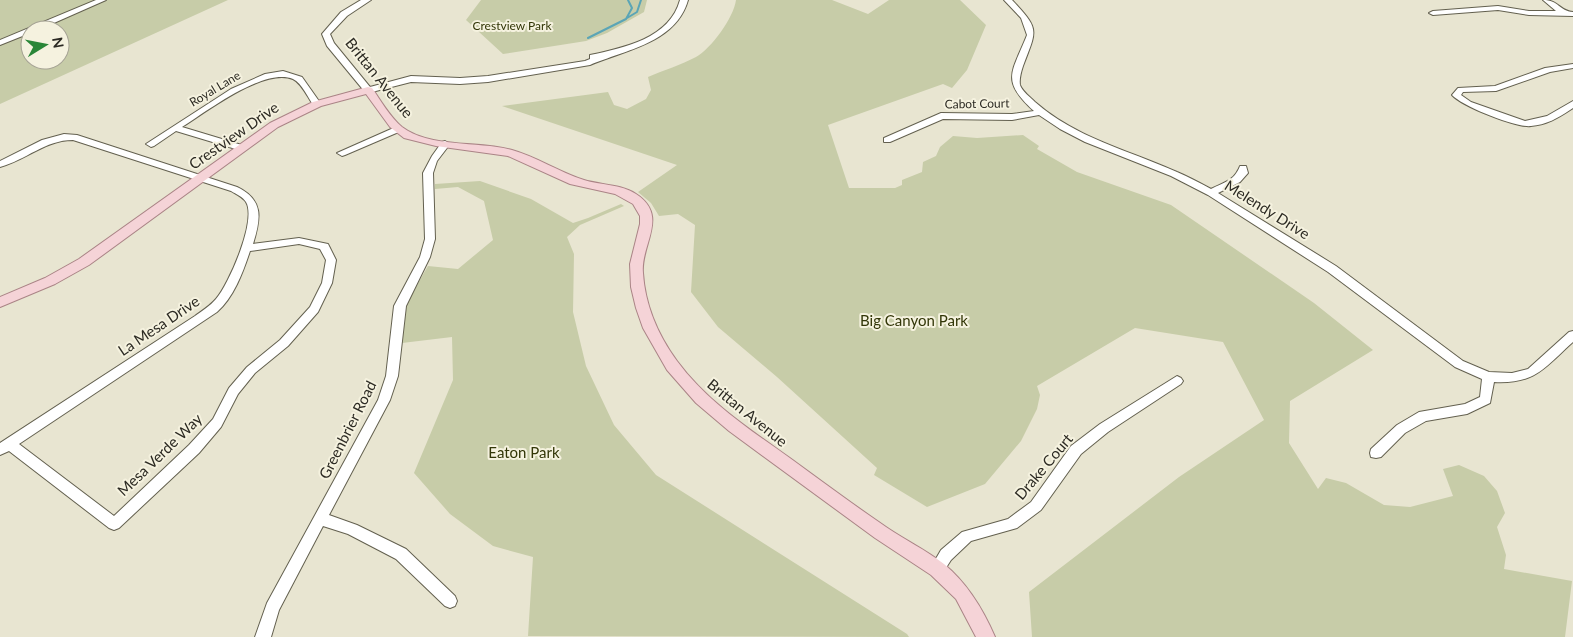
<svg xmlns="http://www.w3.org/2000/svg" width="1573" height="637" font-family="Lato,sans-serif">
	<rect width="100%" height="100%" fill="#e8e5d1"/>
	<!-- green -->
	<path fill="#c7cca8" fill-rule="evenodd" d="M0,0H228L0,104ZM30,30H60V60H30Z
		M481,0H647L644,12L607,33L586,41L503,54L466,20Z
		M736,0H832L868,14L889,0H960L986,25L967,70L952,88L943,84L828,125L849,188H895L902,185V180L922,172L923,162L936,156L940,147L953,136L977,138L1023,135L1039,146L1037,149L1077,172L1171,205L1314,303L1373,350L1290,401L1289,443L1318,489L1326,478L1346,483L1384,505L1410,507L1453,496L1443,469L1459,465L1484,476L1497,491L1505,513L1497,527L1506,555L1504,569L1572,581L1565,637H1032L1029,592L1179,477L1264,420L1223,342L1135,328L1037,386L1040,395L1037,409L1021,441L985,484L927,507L874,475L877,468L777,377L718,327L691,292L695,225L678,214L659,216L651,203L638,192L677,165L502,106L608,92L614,105L627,109L646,99L651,90L648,77C664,70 681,65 696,57C711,49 734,17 736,0Z
		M480,181L531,199L573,223L588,218L621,204L624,206L580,225L567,237L574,254L573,312L586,366L614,425L656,475L907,634L909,637L528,636L533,557L493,546L450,514L414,473L453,380L452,337L402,343L407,302L428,266L458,269L493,240L484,201L458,187L435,189V184Z"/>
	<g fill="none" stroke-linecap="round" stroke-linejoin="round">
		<!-- stream -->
		<path stroke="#5aa5b6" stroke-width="2" d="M627,18L637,12L641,0
			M588,38L626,19L632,8L628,0"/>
		<defs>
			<path id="minor" d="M96,0H106L38,30H30V33L0,45V40Z
				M361,0H371L347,16L330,34L334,43L370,87L411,76L460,78L488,76L585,61L590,59V55C624,48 670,38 680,0H688C676,43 625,50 590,65L488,82L460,84L411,82L368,93L365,92L327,46L322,34L341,12Z
				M1004,0H1012C1040,30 1037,29 1023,66C1021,72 1019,79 1020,85C1022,91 1030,97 1035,102C1076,138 1128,150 1177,172C1189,177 1200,183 1211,189C1225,182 1234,181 1240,166H1246L1248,173L1240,182L1218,193L1336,266L1463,361L1489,372L1512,373L1528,369L1569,332L1573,331V342C1544,368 1536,384 1494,382L1490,403L1467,414L1426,421L1405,433L1381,457L1376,458L1371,457L1370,453L1371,449L1397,425L1419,412L1465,404L1480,397L1482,379L1455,367L1328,272L1208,195L1171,176L1085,142L1060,129L1039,115L1012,120L943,119L890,142H884V138L941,113L1012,114L1034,111C1000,80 1012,73 1027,35L1021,18Z
				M1543,0C1559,0 1559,11 1573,12V16L1529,15L1498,10L1433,15L1429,13L1433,11L1498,6L1529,11H1556Z
				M1573,64V68L1550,72L1496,91L1463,92L1461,95L1471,102L1525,121L1547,116L1573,101V108L1570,110C1558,118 1546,125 1531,126C1516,128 1462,106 1452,95L1458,88L1495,86L1545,68Z
				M283,71L302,77L321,104L320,106H314C308,98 302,83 293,79C264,67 206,112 182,127L245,146V150H239L176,131L154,146L151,147L146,144L231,89L265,74Z
				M398,126L402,129L401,131L345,155L342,156L337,153Z
				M64,134L77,135L237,187C264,200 261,218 253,244L299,238L328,244L336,260L332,283L318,312L288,346L255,373L238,394L221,427L199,453L119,528L114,530L109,528L9,451L0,455V443L195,316C202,311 210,306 216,299C229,284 257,220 246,202C243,197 236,194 231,191L73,140C45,140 26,160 0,167V161L42,140ZM299,244L320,249L326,260L322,283L310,307L280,340L247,367L229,388L213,419L189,445L114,516L19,444L217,312C234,297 243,272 250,251Z
				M445,141L450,144L437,161L433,173L435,239L430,257L406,306L398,376L390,400L329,515L357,525L406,549L455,596L457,601L455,606L450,608L445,606L396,559L348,534L323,526L279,610L271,637H255L267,603L378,400L386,376L394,306L420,257L425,239L423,173L432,156L442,142Z
				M1177,376L1181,378L1183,381L1181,384L1108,432L1081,454L1041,510L1017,528L971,541L951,560L942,574L937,576L932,574L930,569L941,550L962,532L1008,519L1031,502L1071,446L1100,424Z"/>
			<path id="major" d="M368,87L372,88C381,101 390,117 402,127C429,148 480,141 512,150C537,157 559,172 584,180C600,185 621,184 636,194C670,216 640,245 643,273C645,305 658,335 677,361C708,403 752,431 794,461C824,483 855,506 886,527C905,540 926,550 944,564C967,583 983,609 995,637H976L956,599L931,575L875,538L729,431L696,403L667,370L643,328L636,308L631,287L630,264L640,224V216L633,204L615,194L570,184L508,156L436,146L404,138L390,127L366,94L321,106L278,127L89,265L55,284L0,307V297L45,278L79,259L270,123L313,102Z"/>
		</defs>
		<!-- minor casing -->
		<use href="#minor" stroke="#63604f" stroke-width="2"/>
		<!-- major casing -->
		<use href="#major" stroke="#aa8486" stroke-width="2"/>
		<!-- minor -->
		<use href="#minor" fill="#fff" fill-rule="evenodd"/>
		<!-- major -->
		<use href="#major" fill="#f5d3d7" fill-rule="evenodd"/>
	</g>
	<g text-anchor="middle" stroke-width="4" stroke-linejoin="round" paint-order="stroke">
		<!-- far-park labels -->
		<g font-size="12" fill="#323607" stroke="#f5f2df">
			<text x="512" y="30">Crestview Park</text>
		</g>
		<!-- far-street labels -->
		<g font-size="12" fill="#2c2a23" stroke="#f5f2df">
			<text transform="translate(215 89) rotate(-31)" y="4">Royal Lane</text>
			<text transform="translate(977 104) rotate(-1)" y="4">Cabot Court</text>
		</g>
		<!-- street labels -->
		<g font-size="15" fill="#2c2a23" stroke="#f5f2df">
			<text transform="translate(379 78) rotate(51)" y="5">Brittan Avenue</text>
			<text transform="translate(234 136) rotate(-35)" y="5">Crestview Drive</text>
			<text transform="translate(1267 210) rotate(32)" y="5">Melendy Drive</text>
			<text transform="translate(159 326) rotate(-34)" y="5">La Mesa Drive</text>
			<text transform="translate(747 413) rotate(39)" y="5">Brittan Avenue</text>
			<text transform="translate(348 430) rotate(-63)" y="5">Greenbrier Road</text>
			<text transform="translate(160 455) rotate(-44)" y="5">Mesa Verde Way</text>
			<text transform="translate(1044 467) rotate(-50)" y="5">Drake Court</text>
		</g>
		<!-- park labels -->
		<g font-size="15" fill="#323607" stroke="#f5f2df">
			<text x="914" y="326">Big Canyon Park</text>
			<text x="524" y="458">Eaton Park</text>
		</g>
	</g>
	<!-- north arrow -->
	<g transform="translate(45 45) rotate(80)"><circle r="24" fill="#f5f2df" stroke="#a5a294"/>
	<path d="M0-4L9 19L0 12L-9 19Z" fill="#298637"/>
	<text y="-8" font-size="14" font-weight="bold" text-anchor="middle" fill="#2c2a23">N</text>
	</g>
</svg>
